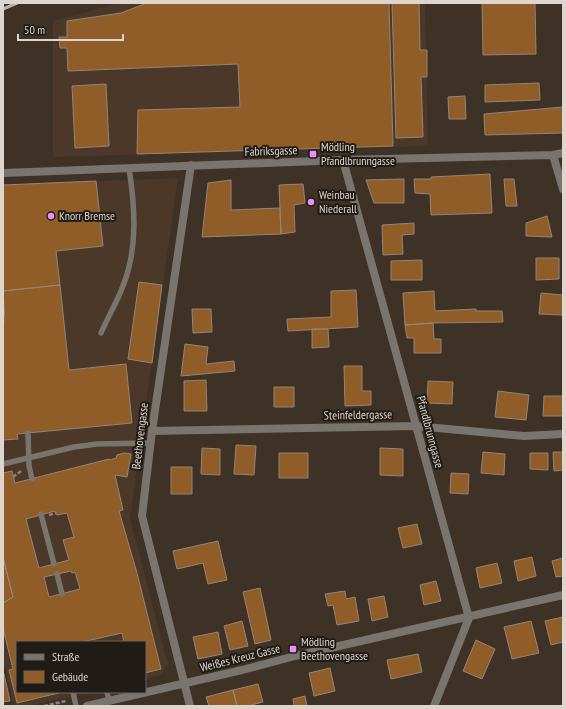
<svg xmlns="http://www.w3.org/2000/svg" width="566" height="709" font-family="'PT Sans Narrow',sans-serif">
	<rect width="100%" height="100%" fill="#3e3126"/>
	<!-- built -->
	<path fill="#4b3828" d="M119,3H425L428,146L53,157V21Z
		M178,178L130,518L168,665L161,675L145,679V642H17V692H90L30,706H14L3,660V185L20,184Z"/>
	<!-- building -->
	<path fill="#905d29" stroke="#948577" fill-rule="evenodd" d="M147,3H389L393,146L137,154L138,110L240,107L238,64L68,71L67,48H60L59,37H67V21L121,13Z
		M392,3H419L420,50H427V77H421L423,137L396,138Z
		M482,3H535L536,54L483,55Z
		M539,83L540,100L485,102V85Z
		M106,84L109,146L75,148L72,86Z
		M465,96L466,119H449L448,97Z
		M563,107V133L485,135L484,114Z
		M490,174L492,213L431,215L430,194L415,193L414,179H431V177Z
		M404,179V203H374L366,180Z
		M504,179H514L517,206H506Z
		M231,180V210L280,208L281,234L202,237L208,183Z
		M96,181L103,246L56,251L60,285L3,291V185Z
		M303,184L305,203L294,205L295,232L281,234L279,185Z
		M547,216L552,237L526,236V223Z
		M414,223V234L402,235L403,254L383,255L382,225Z
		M536,258H559V279L536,280Z
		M422,260V280H391V261Z
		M139,282L162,285L152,363L128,359Z
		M60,285L69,370L126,364L132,423L17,434L18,439L3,440V320H5L3,291Z
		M356,290L358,327L288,331L287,319L331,317V291Z
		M434,291L435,311L476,309V311H502L503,322L433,323L405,325L403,293Z
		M541,293L563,295V315L539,314Z
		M192,309H211L212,332L193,333Z
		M433,323L434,339H441V353H414V338H407L405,325Z
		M312,329H328L329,347L312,348Z
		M185,344L208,347L206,364L234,361L235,371L181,376Z
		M344,366H362V391H371V405L345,406Z
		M206,380L207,411H184V381Z
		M428,381L453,382L452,404L427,403Z
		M274,387H294V407H274Z
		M498,391L529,395L526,420L495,417Z
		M544,396H563V416H543Z
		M236,445L256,446L254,475L234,474Z
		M202,448L220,449V475L201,474Z
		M380,448L403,449V476L380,475Z
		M483,452L505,454L504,475L481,473Z
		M553,452H563V470L554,471Z
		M124,453L131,454L127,477L115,475L123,510L119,511L137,573L161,669L145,673V642H124L122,633L82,642H17V692H63L17,703L9,670L13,669L3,628V603L13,597L3,557V473L12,471L15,483L109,459L110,460L116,458L117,455ZM55,511L57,515L67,513L74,537L63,540L69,560L39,568L26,519ZM71,571L72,573L75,572L80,589L49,597L44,577Z
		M279,453H308V478H279Z
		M530,453H548V470L530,469Z
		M171,467H192V494H171Z
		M451,473L469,474L468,494L450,493Z
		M417,524L422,544L403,548L398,528Z
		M218,541L227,580L208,584L203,563L177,569L173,551Z
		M3,557L13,597L3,603Z
		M532,557L536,576L518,581L514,561Z
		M563,558V576L556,577L552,561Z
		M497,563L502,583L480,588L476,568Z
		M436,581L441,601L424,605L420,585Z
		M260,588L271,640L255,644L243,592Z
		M345,591L346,599L355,597L359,621L337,625L333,605L328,606L325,594Z
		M384,596L388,617L372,621L368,599Z
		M563,617V642L551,645L545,621Z
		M242,621L248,646L230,650L224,626Z
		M531,621L539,653L512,659L504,627Z
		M218,632L222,654L198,659L193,637Z
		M476,640L495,649L482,679L463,671Z
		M418,654L422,672L391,679L387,660Z
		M330,668L335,691L314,696L309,673Z
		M3,674H4L10,701L3,702Z
		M258,684L263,702L247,706H237L233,690Z
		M233,690L237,706H209L206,697Z
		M305,696L307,706H294L293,699Z"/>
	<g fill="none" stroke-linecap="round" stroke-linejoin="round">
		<!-- path -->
		<path stroke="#8e837a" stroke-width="2.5" stroke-dasharray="4 2" stroke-linecap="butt" d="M13,477L21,471
			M49,515L56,513
			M44,706L66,701"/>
		<!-- lane -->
		<path stroke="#79746d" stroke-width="5.5" d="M101,333C108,317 117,302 123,286C138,248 135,207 129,168
			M28,433L29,466L32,479
			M3,464L74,447L97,444L151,443
			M41,514L54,564
			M57,574L62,594
			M73,692L76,706
			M107,692L109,701"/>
		<!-- street -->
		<path stroke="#79746d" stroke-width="8" d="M553,155L563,189
			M343,160L469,618L434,706
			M3,173L343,160L553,155L563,153
			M152,431L416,426L524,436L563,434
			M87,706L242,670L295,656L563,595
			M190,706L142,516L152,431L191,165"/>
		<!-- rail -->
		<path stroke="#bcb2aa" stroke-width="3" d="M3,9L17,3"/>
	</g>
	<!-- markers -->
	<g fill="#eb8dfc" stroke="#211b15" stroke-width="1.5">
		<rect x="309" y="150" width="8" height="8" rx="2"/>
		<circle cx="311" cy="202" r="4"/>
		<circle cx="51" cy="216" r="4"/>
		<rect x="289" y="645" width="8" height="8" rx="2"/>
	</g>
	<g text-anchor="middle" stroke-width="4" stroke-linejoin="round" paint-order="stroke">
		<!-- poi labels -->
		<g font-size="12" fill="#ded5ce" stroke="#211b15" text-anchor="start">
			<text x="321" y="151">Mödling<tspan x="321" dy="14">Pfandlbrunngasse</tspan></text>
			<text x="319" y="199">Weinbau<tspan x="319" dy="14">Niederall</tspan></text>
			<text x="59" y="220">Knorr Bremse</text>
			<text x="301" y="646">Mödling<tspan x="301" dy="14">Beethovengasse</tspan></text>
		</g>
		<!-- street labels -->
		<g font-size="12" fill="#ded5ce" stroke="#211b15">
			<text transform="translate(271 151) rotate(-2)" y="4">Fabriksgasse</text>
			<text transform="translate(358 415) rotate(-1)" y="4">Steinfeldergasse</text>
			<text transform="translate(430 432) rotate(75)" y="4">Pfandlbrunngasse</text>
			<text transform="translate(140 436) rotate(-83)" y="4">Beethovengasse</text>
			<text transform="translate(240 658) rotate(-14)" y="4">Weißes Kreuz Gasse</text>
		</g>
	</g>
	<!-- border -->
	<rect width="566" height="709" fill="none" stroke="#ded5ce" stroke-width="8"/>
	<!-- legend -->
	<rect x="16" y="641" width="130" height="52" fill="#211b15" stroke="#6d655f"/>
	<rect x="24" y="654" width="20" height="6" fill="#79746d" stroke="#6d655f"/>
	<text x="52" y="661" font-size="12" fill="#ded5ce">Straße</text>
	<rect x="24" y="671" width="20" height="12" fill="#905d29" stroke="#6d655f"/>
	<text x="52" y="681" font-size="12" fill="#ded5ce">Gebäude</text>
	<!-- scale -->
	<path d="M18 34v6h105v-6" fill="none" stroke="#ded5ce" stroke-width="2"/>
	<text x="24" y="34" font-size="12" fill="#ded5ce" stroke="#211b15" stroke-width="3" paint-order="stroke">50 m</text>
</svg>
